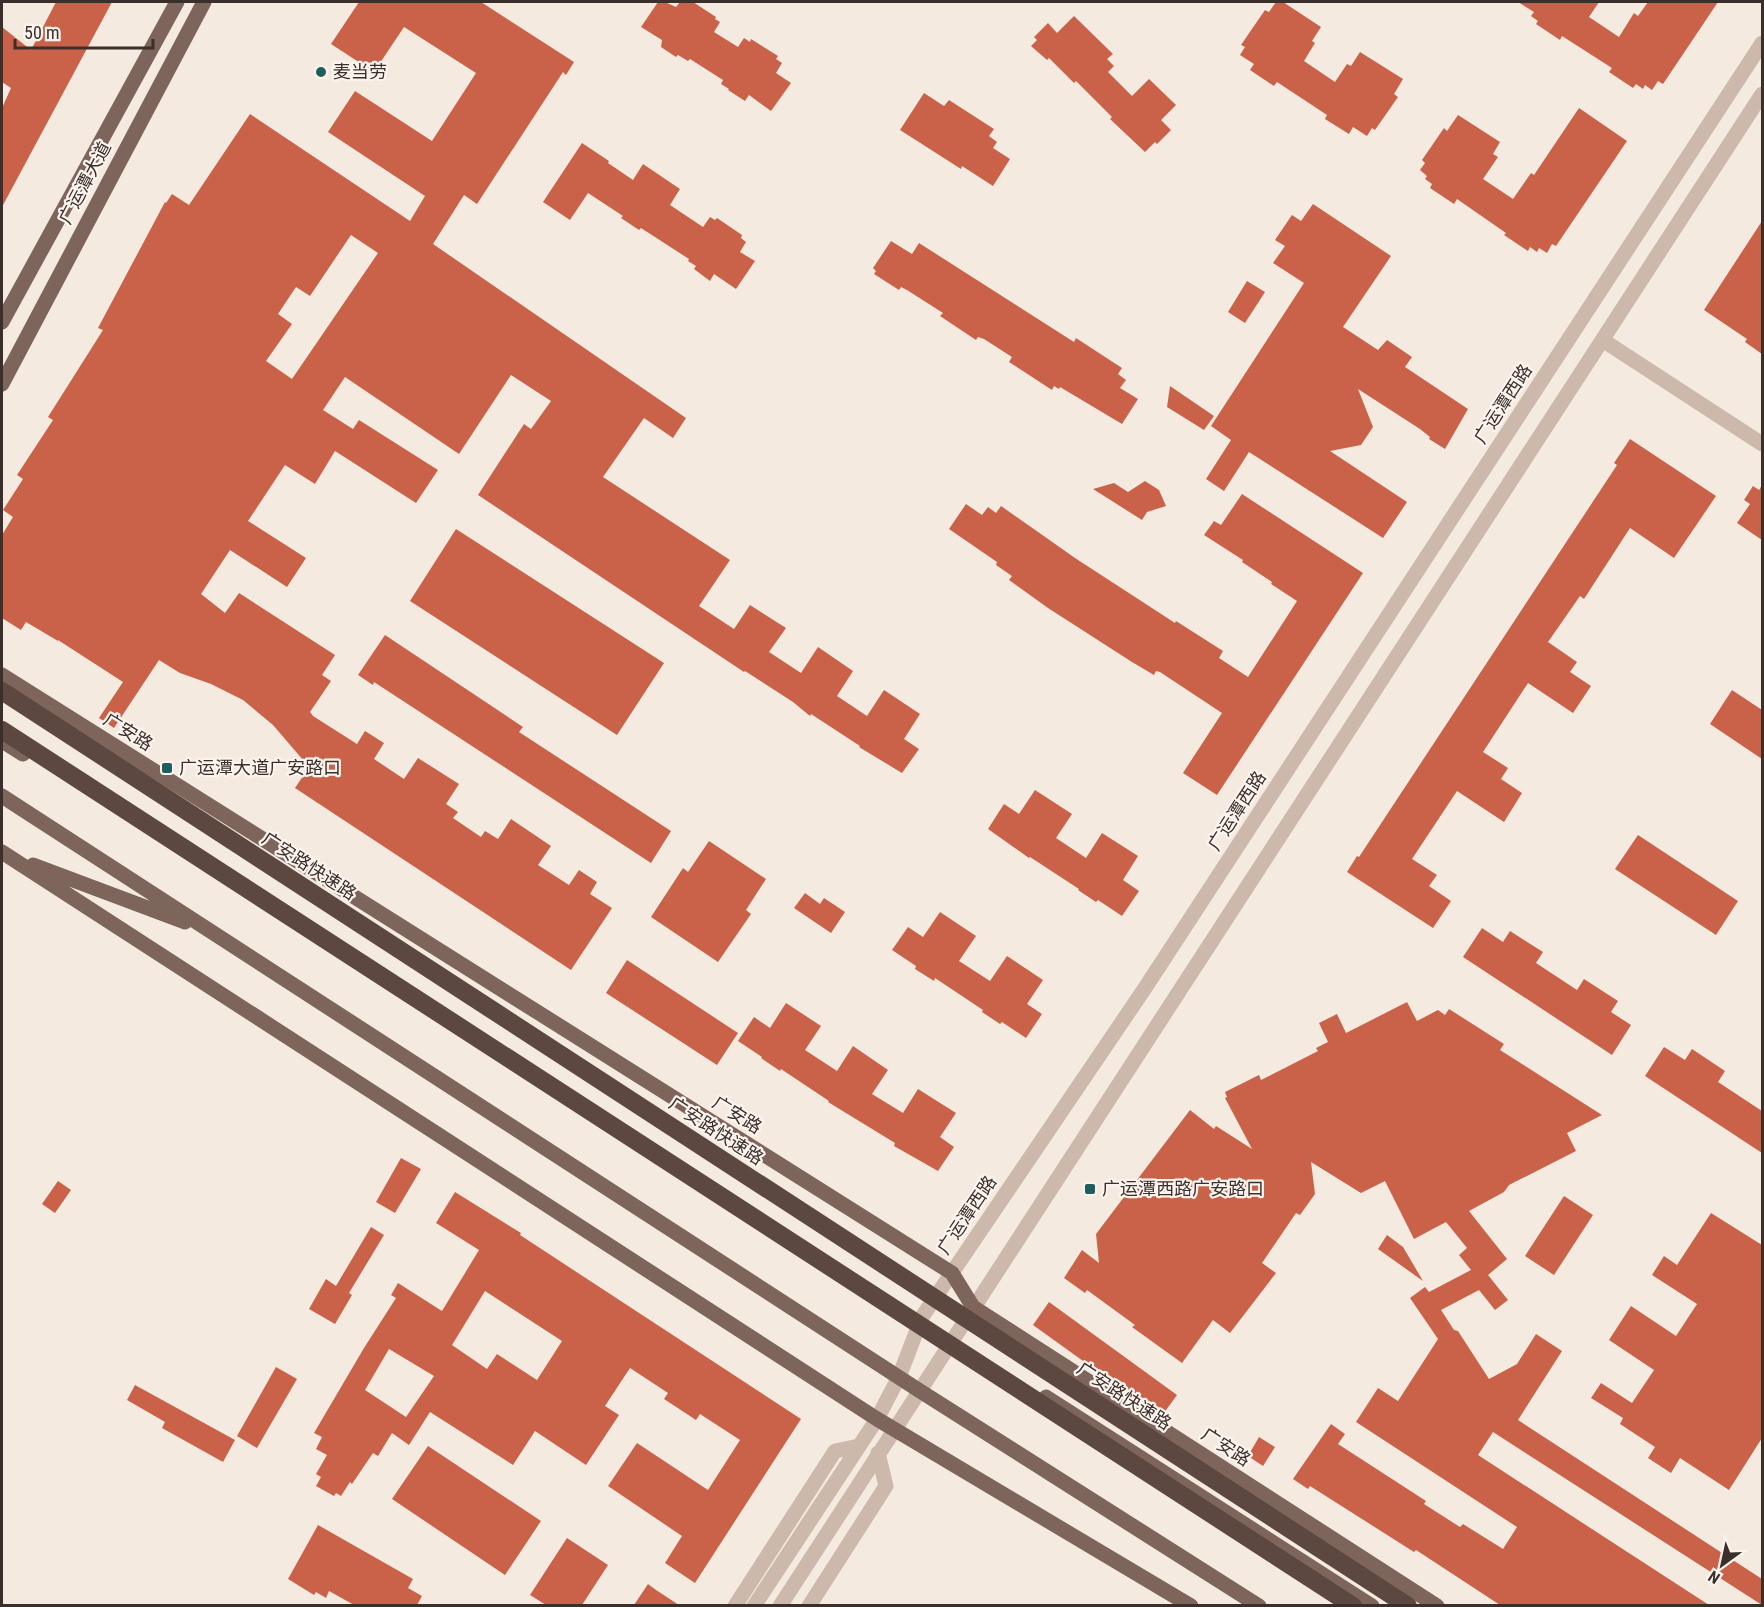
<svg xmlns="http://www.w3.org/2000/svg" width="1764" height="1607" font-family="'Roboto Condensed','Noto Sans SC',sans-serif">
	<rect width="100%" height="100%" fill="#f4eae0"/>
	<!-- building -->
	<path fill="#ca6249" fill-rule="evenodd" d="M56,2H112L2,207V108L11,88L2,82V27L31,50Z
		M359,2H481L574,62L566,75L563,72L477,204L464,195L433,244L686,418L673,438L644,418L603,477L730,560L699,606L734,629L750,605L786,628L769,652L801,673L818,647L853,671L837,696L867,716L884,690L920,714L904,739L919,749L902,773L859,747L860,746L811,714L810,716L793,702L745,671L744,672L478,495L524,424L531,429L551,401L511,375L459,454L345,377L323,410L353,429L359,420L438,470L416,503L335,451L315,484L285,465L248,521L306,558L287,587L230,550L201,594L225,613L239,593L335,655L322,675L331,681L310,712L313,716L357,744L365,731L384,743L374,759L404,779L418,758L459,784L446,804L458,812L453,818L481,837L485,831L498,839L511,819L551,846L538,865L569,885L579,870L597,882L590,894L612,908L571,970L295,788L309,767L273,725L243,700L211,684L180,673L159,660L114,728L99,718L123,682L58,640V641L26,622L21,630L2,618V535L13,517L3,510L23,479L17,475L53,420L48,417L103,330L98,328L165,202L166,203L172,194L189,205L250,114L410,221L425,196L328,132L355,91L432,141L476,73L404,27L374,72L331,44ZM351,235L378,253L292,379L266,361L292,324L278,314L296,287L310,296Z
		M658,2H665L676,7L680,2H693L716,17L715,19L720,22L714,32L738,47L744,38L750,42L751,39L778,56L776,59L782,63L776,73L791,83L771,111L749,95L745,101L728,90L729,89L721,84L723,80L690,59L688,61L678,55L676,57L661,47L662,40L641,27Z
		M1276,2H1283L1321,27L1312,41L1315,43L1304,61L1335,82L1347,64L1351,66L1360,52L1403,79L1394,94L1398,97L1375,130L1372,128L1367,136L1353,127L1349,134L1325,119L1327,115L1277,82L1274,86L1250,70L1254,64L1240,55L1245,47L1241,45L1265,10L1269,12Z
		M1518,2H1599L1589,17L1619,37L1634,13L1638,16L1648,2H1718L1663,84L1658,81L1652,90L1645,85L1643,89L1636,84L1633,88L1609,72L1612,68L1562,36L1560,40L1536,24L1538,21L1531,16L1534,12Z
		M1074,16L1113,54L1107,59L1114,66L1108,72L1132,96L1149,79L1176,105L1161,120L1171,130L1157,144L1155,142L1145,152L1110,119L1112,117L1076,81L1074,83L1049,58L1047,60L1031,46L1037,40L1034,37L1048,23L1057,33Z
		M924,93L944,106L949,100L994,129L989,136L997,142L993,148L1010,159L993,186L962,166L961,169L900,130Z
		M1579,108L1627,141L1556,246L1552,244L1547,253L1539,248L1537,252L1530,247L1528,251L1504,235L1506,233L1457,199L1454,204L1430,188L1432,184L1425,179L1427,176L1420,170L1425,163L1422,160L1444,128L1447,131L1458,115L1500,142L1493,154L1498,157L1483,179L1513,199L1531,173L1534,175Z
		M582,143L609,161L608,163L633,180L643,164L680,189L670,205L703,227L710,217L715,220L717,218L742,235L741,238L746,242L740,252L755,261L736,289L714,274L710,281L694,269L696,266L688,261L689,259L641,228L639,230L621,218L623,216L588,193L570,220L543,202Z
		M1313,204L1391,256L1343,327L1378,350L1387,340L1412,357L1405,367L1468,409L1445,449L1429,439L1430,437L1420,429L1358,389L1373,427L1361,445L1330,451L1407,502L1383,538L1249,452L1224,491L1206,479L1231,440L1211,426L1304,283L1273,263L1285,246L1275,240L1292,215L1301,221Z
		M1762,221V354L1745,342L1747,339L1704,310Z
		M891,241L912,254L919,243L1074,342L1076,338L1122,368L1118,374L1126,380L1120,388L1138,399L1122,424L1060,387L1059,389L1054,386L1052,390L1009,362L1012,357L984,339L978,337L976,340L940,316L943,313L907,290L901,287L899,290L874,274L876,271L873,268Z
		M1247,281L1265,292L1245,323L1228,312Z
		M1170,386L1214,416L1204,430L1167,407Z
		M1630,439L1716,496L1674,558L1630,528L1584,599L1580,596L1548,642L1577,662L1570,672L1591,686L1573,713L1528,683L1483,752L1508,768L1501,779L1522,793L1504,822L1457,791L1412,859L1437,875L1429,886L1451,901L1433,928L1347,872L1357,856L1359,857L1617,465L1614,463Z
		M1145,481L1159,490L1166,506L1147,512L1142,520L1093,489L1114,483L1128,492Z
		M1762,485V540L1737,523L1750,504L1744,500L1753,486L1759,490Z
		M1242,494L1363,573L1217,795L1183,773L1222,713L1160,672L1156,671L1154,675L1132,662L1048,608L1009,580L1012,576L996,565L997,562L949,529L966,504L982,515L988,507L996,513L1001,506L1075,558L1175,623L1176,621L1223,651L1219,658L1248,677L1297,601L1271,584L1272,582L1242,562L1243,560L1204,535L1214,521L1221,525Z
		M456,529L664,663L617,735L410,601Z
		M385,635L523,727L519,732L671,831L651,863L374,682L373,685L358,675Z
		M1732,690L1762,710V759L1710,724Z
		M1035,790L1072,814L1056,838L1086,858L1102,833L1138,856L1123,880L1139,891L1122,916L1098,900L1096,902L1078,890L1079,889L1030,857L1029,858L988,829L1004,804L1019,814Z
		M1638,835L1738,901L1716,935L1615,869Z
		M709,841L766,879L746,910L751,914L718,962L651,917L683,868L688,872Z
		M805,893L820,904L824,898L845,912L831,933L794,908Z
		M940,912L976,936L959,961L990,981L1007,956L1043,980L1027,1004L1042,1014L1026,1038L1002,1022L1000,1024L982,1012L983,1010L935,978L934,981L915,969L916,966L892,950L908,927L923,937Z
		M1482,928L1503,942L1510,931L1543,952L1536,963L1577,990L1584,979L1618,1001L1611,1012L1631,1025L1612,1055L1463,957Z
		M627,960L738,1033L717,1065L606,993Z
		M1407,1002L1417,1021L1438,1010L1445,1015L1449,1009L1504,1044L1500,1050L1602,1115L1567,1133L1576,1151L1509,1185L1504,1192L1469,1211L1507,1259L1488,1275L1508,1300L1495,1310L1479,1290L1441,1310L1454,1330L1458,1331L1489,1379L1517,1364L1536,1334L1562,1351L1518,1420L1762,1579V1605L1493,1432L1478,1455L1709,1605H1500L1416,1550L1414,1552L1310,1486L1308,1489L1293,1479L1331,1424L1345,1434L1338,1444L1426,1501L1424,1504L1460,1527L1463,1524L1503,1549L1517,1527L1356,1422L1378,1388L1398,1401L1438,1339L1410,1298L1425,1287L1429,1292L1471,1270L1459,1255L1467,1248L1446,1222L1414,1239L1385,1181L1361,1193L1311,1162L1315,1194L1300,1215L1296,1213L1262,1263L1276,1273L1230,1333L1213,1320L1182,1363L1132,1327L1135,1325L1087,1290L1085,1293L1064,1278L1082,1250L1099,1263L1096,1234L1190,1110L1214,1129L1216,1126L1252,1149L1225,1098L1227,1097L1225,1092L1259,1075L1261,1080L1318,1051L1316,1048L1328,1042L1319,1023L1337,1014L1346,1033Z
		M786,1003L821,1026L805,1050L837,1071L853,1046L888,1070L872,1094L903,1113L918,1089L956,1113L940,1137L954,1147L938,1171L894,1146L895,1143L828,1102L829,1101L781,1069L780,1071L761,1058L762,1057L738,1041L754,1017L770,1028Z
		M1664,1047L1685,1060L1692,1049L1725,1071L1718,1082L1762,1111V1153L1645,1076Z
		M401,1158L421,1169L395,1213L376,1202Z
		M58,1181L71,1190L55,1213L42,1204Z
		M455,1192L521,1233L520,1235L801,1419L695,1583L665,1563L682,1536L608,1486L637,1443L708,1490L740,1440L700,1414L696,1420L664,1399L668,1393L630,1368L605,1406L619,1415L586,1465L535,1431L513,1465L430,1412L409,1445L392,1433L378,1456L373,1453L352,1484L350,1482L341,1496L336,1493L334,1496L316,1486L321,1477L316,1474L327,1455L316,1449L322,1437L314,1433L364,1348L396,1298L391,1295L398,1283L442,1311L479,1250L436,1223ZM485,1291L562,1341L537,1380L497,1354L487,1369L452,1345ZM389,1349L434,1376L406,1417L365,1390Z
		M1564,1196L1593,1215L1554,1275L1525,1256Z
		M1711,1213L1762,1245V1438L1729,1490L1680,1458L1671,1473L1648,1458L1655,1447L1620,1424L1623,1418L1591,1398L1601,1383L1632,1403L1654,1370L1609,1340L1631,1306L1676,1336L1697,1304L1652,1275L1664,1256L1677,1265Z
		M371,1227L384,1235L349,1293L352,1295L335,1324L309,1309L326,1279L336,1286Z
		M1387,1235L1403,1247L1423,1281L1378,1249Z
		M1049,1302L1177,1395L1161,1417L1033,1325Z
		M276,1367L297,1379L257,1448L237,1436Z
		M135,1385L235,1440L223,1462L162,1428L165,1422L127,1400Z
		M1259,1437L1275,1447L1263,1466L1248,1456Z
		M428,1446L541,1521L505,1575L392,1499Z
		M318,1525L413,1579L408,1588L422,1596L417,1605H354L329,1591L326,1598L316,1592L314,1595L288,1579Z
		M567,1538L608,1565L582,1605H546L530,1595Z
		M648,1584L656,1590L679,1605H634Z"/>
	<g fill="none" stroke-linecap="round" stroke-linejoin="round">
		<!-- minor -->
		<path stroke="#cdb9ab" stroke-width="15" d="M1604,341L1762,444
			M735,1606L835,1451L859,1446
			M754,1606L877,1419L899,1377L922,1317L1145,988L1762,43
			M780,1606L1762,94
			M809,1606L886,1486L878,1453"/>
		<!-- major -->
		<path stroke="#7d655b" stroke-width="15" d="M2,322L177,2
			M2,384L204,2
			M2,675L952,1273L973,1307L1437,1606
			M2,741L23,754
			M2,796L920,1391L1259,1606
			M2,852L877,1419L1191,1606
			M33,865L185,922
			M1046,1397L1372,1606"/>
		<!-- highway -->
		<path stroke="#5c4841" stroke-width="18" d="M2,691L1408,1606
			M2,730L1353,1606"/>
	</g>
	<!-- markers -->
	<g fill="#1e5e5f" stroke="#fbf4ee" stroke-width="2">
		<circle cx="321" cy="72" r="6"/>
		<rect x="161" y="762" width="12" height="12" rx="3"/>
		<rect x="1084" y="1183" width="12" height="12" rx="3"/>
	</g>
	<g text-anchor="middle" stroke-width="4.5" stroke-linejoin="round" paint-order="stroke">
		<!-- poi labels -->
		<g font-size="18" fill="#3b2f2b" stroke="#fbf4ee" text-anchor="start">
			<text x="333" y="78">麦当劳</text>
			<text x="179" y="774">广运潭大道广安路口</text>
			<text x="1102" y="1195">广运潭西路广安路口</text>
		</g>
		<!-- street labels -->
		<g font-size="18" fill="#3b2f2b" stroke="#fbf4ee">
			<text transform="translate(85 183) rotate(-62)" y="6">广运潭大道</text>
			<text transform="translate(1503 404) rotate(-57)" y="6">广运潭西路</text>
			<text transform="translate(128 732) rotate(32)" y="6">广安路</text>
			<text transform="translate(1237 811) rotate(-57)" y="6">广运潭西路</text>
			<text transform="translate(309 866) rotate(33)" y="6">广安路快速路</text>
			<text transform="translate(737 1115) rotate(32)" y="6">广安路</text>
			<text transform="translate(716 1131) rotate(33)" y="6">广安路快速路</text>
			<text transform="translate(967 1215) rotate(-56)" y="6">广运潭西路</text>
			<text transform="translate(1124 1396) rotate(33)" y="6">广安路快速路</text>
			<text transform="translate(1226 1447) rotate(33)" y="6">广安路</text>
		</g>
	</g>
	<!-- border -->
	<rect width="1764" height="1607" fill="none" stroke="#3b2f2b" stroke-width="6"/>
	<!-- north arrow -->
	<g transform="translate(1722 1565) rotate(213)" stroke="#fbf4ee" stroke-width="4.5" paint-order="stroke">
	<path d="M0-4.5L10 22L0 15L-10 22Z" fill="#3b2f2b"/>
	<text y="-9" font-size="16" font-weight="bold" text-anchor="middle" fill="#3b2f2b">N</text>
	</g>
	<!-- scale -->
	<path d="M15 39v9h138v-9" fill="none" stroke="#3b2f2b" stroke-width="3"/>
	<text x="24" y="39" font-size="18" fill="#3b2f2b" stroke="#fbf4ee" stroke-width="4.5" paint-order="stroke">50 m</text>
</svg>
